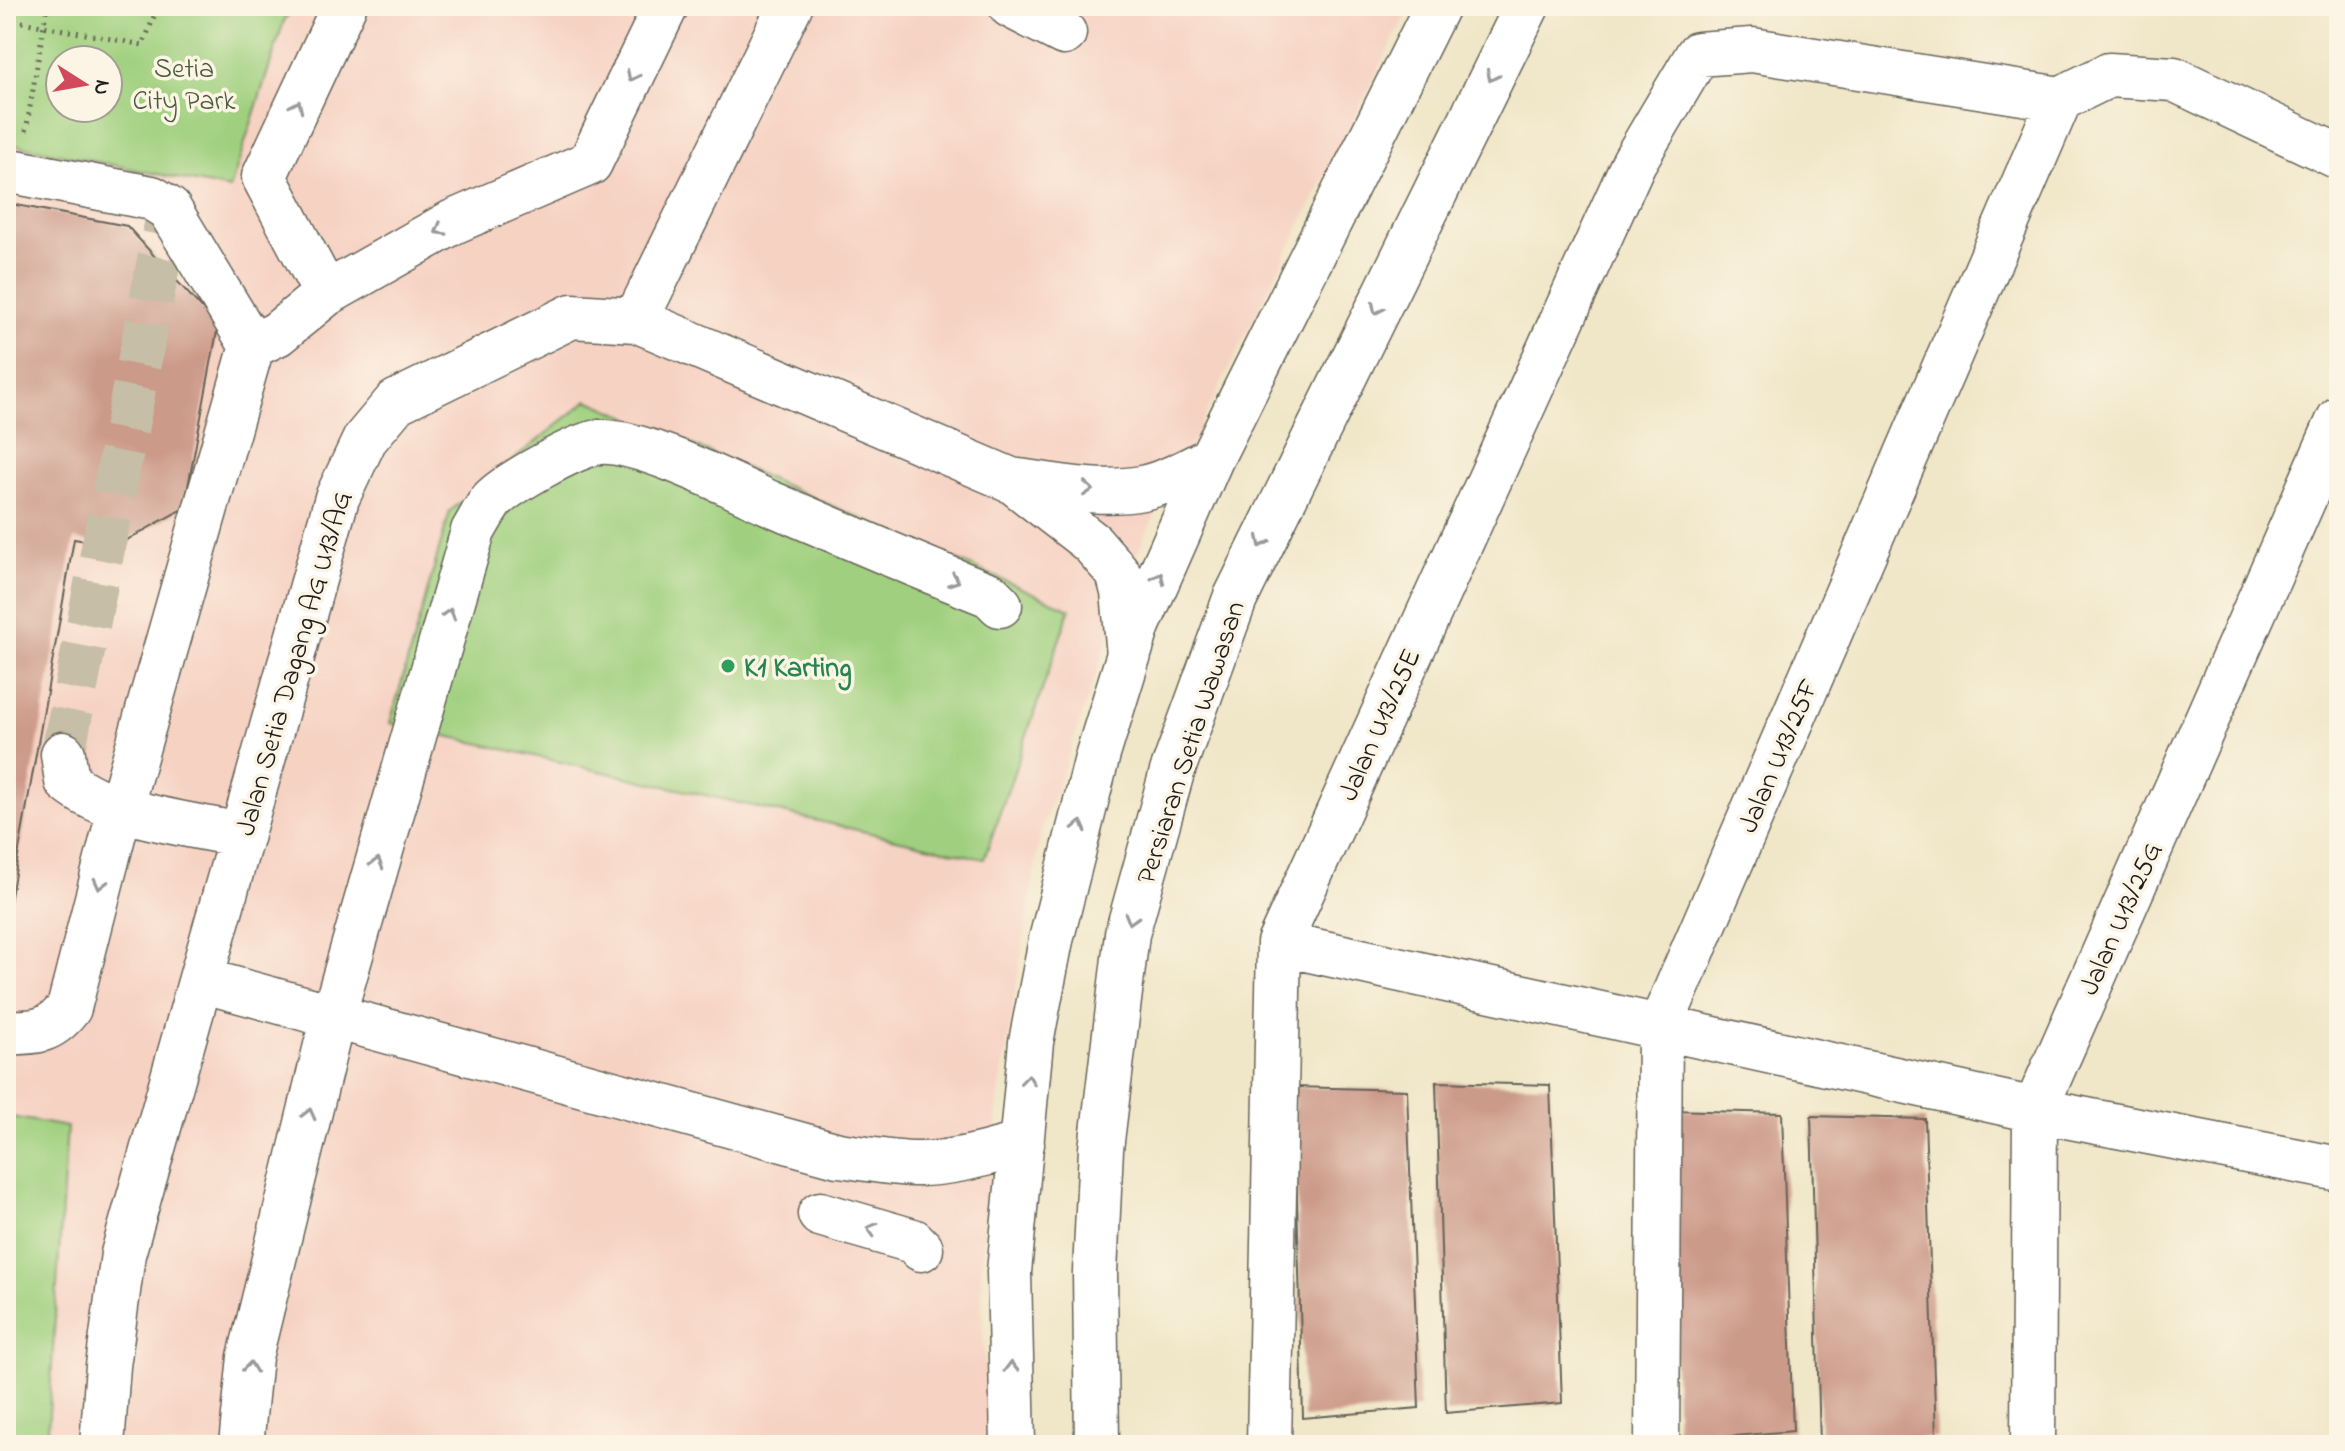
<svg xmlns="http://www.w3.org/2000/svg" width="2345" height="1451" font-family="'Indie Flower',sans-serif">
	<rect width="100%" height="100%" fill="#fcf5e5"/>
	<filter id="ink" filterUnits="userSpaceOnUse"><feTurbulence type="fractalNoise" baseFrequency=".0125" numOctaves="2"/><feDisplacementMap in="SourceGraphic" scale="16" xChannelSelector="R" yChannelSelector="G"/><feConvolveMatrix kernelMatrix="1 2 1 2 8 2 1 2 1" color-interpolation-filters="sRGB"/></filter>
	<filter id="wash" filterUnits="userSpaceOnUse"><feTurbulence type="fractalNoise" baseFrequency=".006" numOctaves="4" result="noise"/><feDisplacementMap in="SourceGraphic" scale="32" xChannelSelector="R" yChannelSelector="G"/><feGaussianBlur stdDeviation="1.8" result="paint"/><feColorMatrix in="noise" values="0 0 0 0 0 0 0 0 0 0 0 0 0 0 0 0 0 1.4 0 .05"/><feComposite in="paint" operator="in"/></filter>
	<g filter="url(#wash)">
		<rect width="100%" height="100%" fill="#f0e6c8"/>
		<!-- built -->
		<path fill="#f6d2c3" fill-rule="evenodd" d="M6,6H1410L1142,542L1040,836L998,1101L981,1275L987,1445H6ZM60,60H108V108H60Z"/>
		<!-- green -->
		<path fill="#a0d07f" stroke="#5e764e" stroke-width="2" fill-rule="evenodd" d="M6,6H293L284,21L230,189L6,143ZM60,60H108V108H60Z
			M588,400L1070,609L984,859L390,723L450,511Z
			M6,1116L67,1127L47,1445H6Z"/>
		<g id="blocks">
			<!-- building -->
			<path fill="#cc9a89" d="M6,203L127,226L218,326L184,508L116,546L74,539L8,913Z
				M1436,1082L1550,1085L1562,1403L1446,1413Z
				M1294,1087L1407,1090L1419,1408L1303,1418Z
				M1668,1110L1782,1113L1793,1431L1677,1441Z
				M1811,1116L1925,1119L1936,1437L1820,1445Z"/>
		</g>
	</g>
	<g filter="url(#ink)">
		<use href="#blocks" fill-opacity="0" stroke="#666358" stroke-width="2"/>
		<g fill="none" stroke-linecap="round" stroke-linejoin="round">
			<!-- minor-tunnel -->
			<path stroke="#c6bea6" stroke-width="44" stroke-dasharray="44 22" stroke-linecap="butt" d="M63,754L169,209"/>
			<defs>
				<path id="minor" d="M344,6L264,177L326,294L453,222L590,163L666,6
					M1011,6L1064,33
					M6,170L152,198L169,209L252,346
					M636,320L790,6
					M1011,480C1053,485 1099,496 1142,488C1166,483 1190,470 1211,459
					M63,754L67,781C105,815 192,825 242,835
					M1279,943L2035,1110L2339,1169
					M201,980L838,1155C864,1158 892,1164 918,1164C954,1164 987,1153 1022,1144
					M6,1032C35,1033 51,1032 69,1008L120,809L252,346L277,334L326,294
					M820,1214L913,1241L921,1249
					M102,1445L108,1366L123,1254L337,498L365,439L396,402L572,316L636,320L1011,480L1092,543L1118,573L1123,592L1129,655
					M241,1445L250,1357L333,1017L473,531C479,521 485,509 492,500C507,484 578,444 599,442C640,439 730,485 770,503C843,534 916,566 990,595L1000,605
					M1013,1445L1009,1272L1031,1042L1051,940L1098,754L1138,625L1211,459L1437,6
					M1097,1445L1095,1272L1101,1149L1127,934L1172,772L1235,599L1527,6
					M1269,1445L1279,943L1634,162L1698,54L1752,50L2060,99L2109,75L2174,79L2339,157
					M1657,1445L1660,1027L2060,99
					M2033,1445L2035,1110L2339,419"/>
			</defs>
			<!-- minor casing -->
			<use href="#minor" stroke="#666358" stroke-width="47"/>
			<!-- path -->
			<path stroke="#666358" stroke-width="5" stroke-dasharray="2 6" stroke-linecap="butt" d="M6,19L143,45L158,6
				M26,131L47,6"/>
			<!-- minor -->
			<use href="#minor" stroke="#fff" stroke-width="44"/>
		</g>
		<!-- one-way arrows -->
		<defs><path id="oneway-chevron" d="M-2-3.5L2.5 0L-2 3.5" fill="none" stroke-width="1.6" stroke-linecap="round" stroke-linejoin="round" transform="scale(2)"/></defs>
		<g stroke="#999">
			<use href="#oneway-chevron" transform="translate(632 76) rotate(116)"/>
			<use href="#oneway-chevron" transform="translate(1492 76) rotate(116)"/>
			<use href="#oneway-chevron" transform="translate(297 106) rotate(-65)"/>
			<use href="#oneway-chevron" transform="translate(440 230) rotate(151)"/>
			<use href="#oneway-chevron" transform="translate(1377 309) rotate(116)"/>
			<use href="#oneway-chevron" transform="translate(1088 489) rotate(4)"/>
			<use href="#oneway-chevron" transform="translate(1262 542) rotate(116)"/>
			<use href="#oneway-chevron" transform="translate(1159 578) rotate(-66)"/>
			<use href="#oneway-chevron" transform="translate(954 580) rotate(21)"/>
			<use href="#oneway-chevron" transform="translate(449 614) rotate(-74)"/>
			<use href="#oneway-chevron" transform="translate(1080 826) rotate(-76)"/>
			<use href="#oneway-chevron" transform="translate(377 863) rotate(-74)"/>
			<use href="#oneway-chevron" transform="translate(100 884) rotate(104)"/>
			<use href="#oneway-chevron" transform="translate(1131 919) rotate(106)"/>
			<use href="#oneway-chevron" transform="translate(1028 1080) rotate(-84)"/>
			<use href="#oneway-chevron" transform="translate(309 1114) rotate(-76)"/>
			<use href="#oneway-chevron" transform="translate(872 1229) rotate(-164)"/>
			<use href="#oneway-chevron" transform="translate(250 1367) rotate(-83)"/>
			<use href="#oneway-chevron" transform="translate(1011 1367) rotate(-91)"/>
		</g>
	</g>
	<!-- markers -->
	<circle fill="#2e9e5b" stroke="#fcf5e5" stroke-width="3" cx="728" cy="666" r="8"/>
	<g text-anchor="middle" stroke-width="7" stroke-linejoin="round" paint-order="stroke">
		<!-- park labels -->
		<g font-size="28" fill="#4a5b3f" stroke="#fcf5e5">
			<text x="184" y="77">Setia<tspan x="184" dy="32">City Park</tspan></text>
		</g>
		<!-- street labels -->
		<g font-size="28" fill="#1c1c1c" stroke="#fcf5e5">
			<text transform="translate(292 663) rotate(-74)" y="10">Jalan Setia Dagang AG U13/AG</text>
			<text transform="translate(1378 724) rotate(-66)" y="10">Jalan U13/25E</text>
			<text transform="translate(1189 742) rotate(-72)" y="10">Persiaran Setia Wawasan</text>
			<text transform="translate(1777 755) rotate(-67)" y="10">Jalan U13/25F</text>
			<text transform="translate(2119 918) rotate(-66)" y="10">Jalan U13/25G</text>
		</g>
		<!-- leisure labels -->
		<g font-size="28" font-weight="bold" fill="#27864d" stroke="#fcf5e5" text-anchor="start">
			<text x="744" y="676">K1 Karting</text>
		</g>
	</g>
	<!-- margin -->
	<rect width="2345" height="1451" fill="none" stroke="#fcf5e5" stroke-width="32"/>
	<!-- north arrow -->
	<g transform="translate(84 84) rotate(101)"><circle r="38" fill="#fcf5e5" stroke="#a29e95" stroke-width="2"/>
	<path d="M0-6L14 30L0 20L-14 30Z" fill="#d1495b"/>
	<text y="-12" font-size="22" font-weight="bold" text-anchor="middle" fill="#1c1c1c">N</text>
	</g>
</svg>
